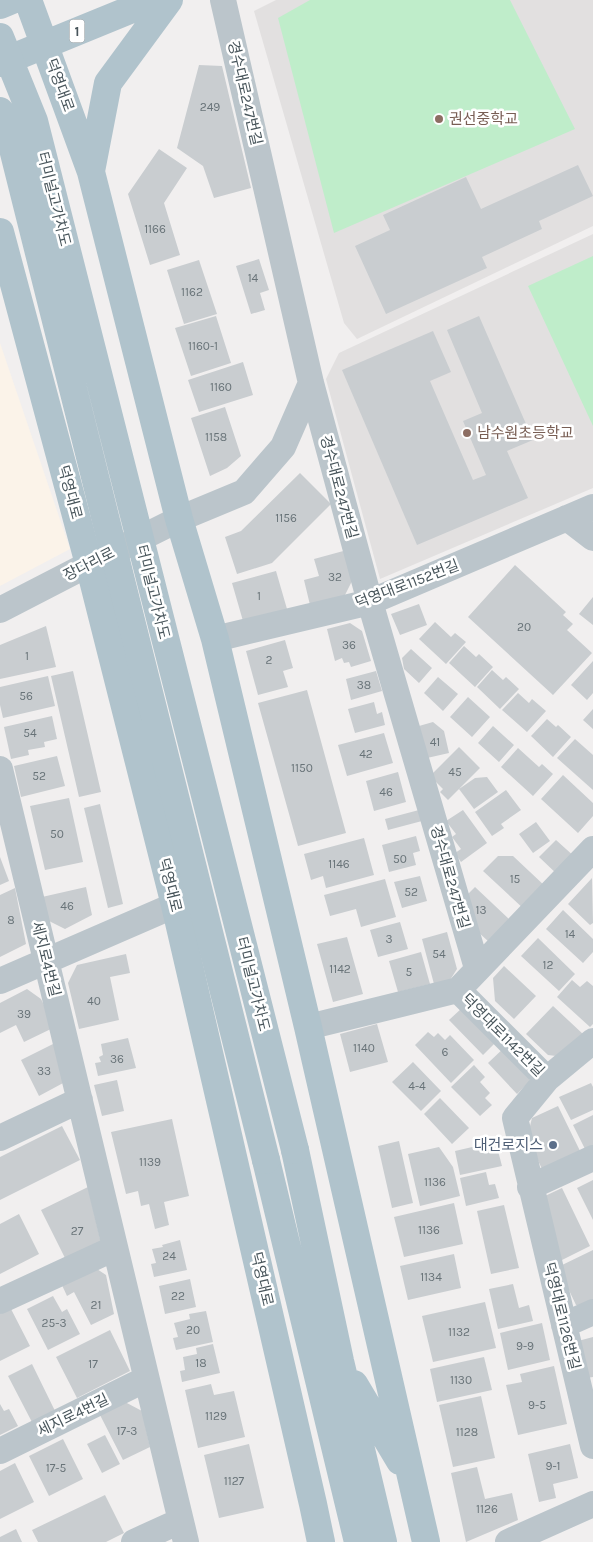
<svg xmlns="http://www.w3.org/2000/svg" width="593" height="1542" font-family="Karla,'Noto Sans KR',sans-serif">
	<rect width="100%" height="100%" fill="#f1efef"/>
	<!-- commercial -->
	<path fill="#fbf3e9" d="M0,343L70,549L0,586Z"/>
	<!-- education -->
	<path fill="#e2e0e0" d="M276,0H593V226L357,339L344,323L254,11Z
		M593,234V488L380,579L326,379L339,353Z"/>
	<!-- green -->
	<path fill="#bfedca" d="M310,0H510L575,129L334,233L278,18Z
		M593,256V426L528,286Z"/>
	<!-- building -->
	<path fill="#c9cdd0" d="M199,65L222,66L251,188L214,198L203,166L177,148Z
		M159,149L187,168L164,203L180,255L150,265L128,194Z
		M578,165L593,196L539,221L542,229L482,257L487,268L386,314L355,246L390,230L383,215L466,177L481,209Z
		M259,259L269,290L260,293L265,310L251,314L236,266Z
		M199,260L217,314L184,324L167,270Z
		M216,316L231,363L191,376L175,328Z
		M479,316L533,440L507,451L528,498L417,545L342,370L433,331L451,372L430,381L473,480L486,475L463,421L482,413L447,330Z
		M243,362L253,395L199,412L188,380Z
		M225,407L241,456L227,468L210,476L191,418Z
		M300,473L331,504L272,563L237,574L225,537L241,531Z
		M347,550L354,577L345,595L310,605L304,580L319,576L314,559Z
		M515,565L566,612L563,615L573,624L567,630L592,653L553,695L468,617Z
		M276,571L287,609L243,621L232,583Z
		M593,597V625L579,614Z
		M419,604L427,625L400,635L391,614Z
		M435,622L451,637L455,633L466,642L446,664L419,639Z
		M350,623L362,631L371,661L351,667L349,662L344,663L342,658L335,661L327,629Z
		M46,626L56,667L0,679V645Z
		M285,640L293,668L283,671L288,687L258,695L246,651Z
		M464,646L476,657L479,654L493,667L475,687L449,663Z
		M411,649L432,668L419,683L404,669L402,658Z
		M593,661V693L587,700L571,685Z
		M492,670L503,680L506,677L519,689L500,709L477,687Z
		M73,671L101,792L79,797L51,676Z
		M376,671L382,691L351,700L346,679Z
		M48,676L55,706L3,718L0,705V687Z
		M438,677L458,694L443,711L424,693Z
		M307,690L346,833L298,846L258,703Z
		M518,693L529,703L532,699L546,711L527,732L502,710Z
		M468,697L490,717L472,737L450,717Z
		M374,702L377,714L382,712L385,725L355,733L348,709Z
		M593,709V729L583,720Z
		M52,716L57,739L44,742L45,747L28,750L29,755L11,759L4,727Z
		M547,719L556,727L558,725L571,737L553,757L531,736Z
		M433,722L444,731L449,753L427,758L419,726Z
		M493,726L514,745L499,762L478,743Z
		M384,733L393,763L347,776L338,745Z
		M575,739L593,755V790L557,758Z
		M459,747L480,768L448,800L440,792L443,789L430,776Z
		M518,748L539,767L542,764L553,774L533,796L501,767Z
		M57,756L65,786L21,797L14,766Z
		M398,772L406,802L374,811L366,781Z
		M563,775L593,803V816L578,833L541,799Z
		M487,777L498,792L474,809L459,789L475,778Z
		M506,790L521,810L501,824L504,828L492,836L475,812Z
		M69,798L83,862L45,870L30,806Z
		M100,804L123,904L108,908L84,808Z
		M419,810L422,821L388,830L385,819Z
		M463,810L487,843L461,862L455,853L461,849L452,837L456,834L446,821Z
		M536,822L550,841L533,853L519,834Z
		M416,836L420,851L413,853L416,865L389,872L382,845Z
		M364,838L374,875L326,888L323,876L311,880L304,854Z
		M556,840L576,858L559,876L539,857Z
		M498,856H513L546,887L525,910L483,871Z
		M0,857L9,881L0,885Z
		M420,876L427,901L402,908L394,882Z
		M592,878L593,923L590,925L568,904Z
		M385,879L396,917L361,927L356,909L330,916L324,895Z
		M86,887L92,915L65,929L47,920L42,897Z
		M475,887L510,920L489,942L465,920L461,901Z
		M15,888L26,944L0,957V895Z
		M563,910L593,939V952L583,963L546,929Z
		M400,922L408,949L378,957L370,930Z
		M447,932L457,969L450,980L434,984L422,939Z
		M347,937L363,994L333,1002L317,944Z
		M538,938L575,974L559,991L521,956Z
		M421,952L430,984L398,992L389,961Z
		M126,954L130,973L110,977L119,1020L79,1029L68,983L77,965Z
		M504,966L536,996L514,1019L495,1001L493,978Z
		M572,980L580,987L587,981L593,986V1024L590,1027L557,997Z
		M27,989L41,999L55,1027L24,1042L16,1025L0,1033V1003Z
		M553,1006L584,1035L564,1057L548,1055L526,1034Z
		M462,1008L498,1040L483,1055L449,1020Z
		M377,1024L388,1062L350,1072L340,1034Z
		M428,1032L434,1037L438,1033L445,1040L450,1035L474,1060L451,1083L415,1045Z
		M128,1038L136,1068L98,1076L95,1063L101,1062L99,1057L103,1055L101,1044Z
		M55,1043L65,1082L39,1096L21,1060Z
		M506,1046L530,1071L529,1082L517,1094L488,1063Z
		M413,1062L441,1091L421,1111L392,1082Z
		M474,1065L485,1077L480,1082L490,1093L485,1098L492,1105L480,1116L451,1087Z
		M117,1080L124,1111L102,1116L94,1085Z
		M591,1083L593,1087V1110L571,1120L559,1097Z
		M440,1098L469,1128L452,1144L424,1114Z
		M558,1106L582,1155L544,1173L527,1138L532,1118Z
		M593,1115V1150L587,1153L573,1125Z
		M172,1119L189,1196L164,1202L169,1225L155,1229L149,1204L141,1206L138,1191L126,1194L111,1132Z
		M62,1126L80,1160L0,1200V1157Z
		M399,1141L413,1203L392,1208L378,1146Z
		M481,1145L482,1150L497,1147L502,1166L460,1175L455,1151Z
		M439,1147L453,1167L460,1196L420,1206L408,1154Z
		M486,1172L489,1185L495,1184L499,1198L466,1206L460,1178Z
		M593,1180V1220L577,1188Z
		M88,1187L101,1243L66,1260L41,1210Z
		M562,1188L590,1246L560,1261L545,1196Z
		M454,1203L463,1244L404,1257L394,1217Z
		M504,1205L519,1268L491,1274L477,1211Z
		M19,1214L39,1254L0,1274V1224Z
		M180,1240L187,1270L154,1277L151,1264L156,1263L152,1249L163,1247L162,1245Z
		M593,1250V1306L591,1307L576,1305L558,1267Z
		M454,1254L461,1288L408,1300L400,1266Z
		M94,1267L106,1275L114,1314L91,1325L74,1292L67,1296L61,1283Z
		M190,1279L196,1307L165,1314L159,1286Z
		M513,1284L519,1308L529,1305L533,1321L498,1329L489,1289Z
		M53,1296L62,1312L67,1309L80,1334L48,1350L27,1309Z
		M485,1302L496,1348L433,1362L422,1316Z
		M11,1309L30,1346L0,1361V1314Z
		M206,1311L213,1342L176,1350L173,1338L178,1337L174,1323L190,1319L189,1314Z
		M542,1323L550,1360L508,1370L500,1333Z
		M110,1330L130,1371L77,1398L56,1357Z
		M593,1337V1377L587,1378L578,1341Z
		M213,1344L220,1373L182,1382L180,1371L185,1370L183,1357L197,1354L196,1348Z
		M484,1357L492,1390L437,1402L430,1369Z
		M32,1364L57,1415L34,1426L8,1376Z
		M554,1366L567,1424L518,1435L506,1385L522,1382L520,1374Z
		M211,1384L214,1395L234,1391L245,1437L198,1448L185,1390Z
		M481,1396L495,1458L453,1467L439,1405Z
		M125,1402L142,1411L150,1447L123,1460L100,1415Z
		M0,1404L4,1411L9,1409L18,1426L0,1435Z
		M105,1435L120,1464L102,1473L87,1444Z
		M63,1439L83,1479L49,1496L29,1456Z
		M249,1444L264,1508L219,1518L204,1455Z
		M570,1444L578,1478L553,1484L556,1498L539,1502L528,1454Z
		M15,1463L34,1502L0,1519V1471Z
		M477,1467L485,1499L512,1493L518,1520L466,1542L451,1473Z
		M105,1495L124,1533L106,1542H38L32,1530Z
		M16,1529L22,1542H0V1537Z"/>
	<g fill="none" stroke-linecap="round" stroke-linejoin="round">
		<!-- minor -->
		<path stroke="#bbc5cb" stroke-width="26" d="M223,0L311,383L370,602L477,968
			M567,518L593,538
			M0,610L89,564L179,519L244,492L283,447L311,383
			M215,639L370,602L593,507
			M0,769L186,1542
			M0,981L175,905
			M458,990L547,1079L515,1118L593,1446
			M308,1027L458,990L593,849
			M547,1079L593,1041
			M0,1138L80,1100
			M530,1187L593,1158
			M0,1301L115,1248
			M564,1325L593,1312
			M0,1451L146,1379
			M134,1542L180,1521
			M508,1542L593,1504"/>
		<!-- major -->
		<path stroke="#b0c3cc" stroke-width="28" d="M28,0L91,172L179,519L215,639L308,1027L426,1542
			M0,5L12,0
			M0,63L154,0
			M91,171L108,83L169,0
			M0,232L89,564L175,905L313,1504L321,1542
			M295,1150L340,1361L383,1542
			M266,1160L358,1542
			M354,1384L400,1461"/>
		<!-- major-bridge -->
		<path stroke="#b0c3cc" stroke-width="28" d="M0,37L34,121L295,1150
			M0,111L8,129L266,1160"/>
	</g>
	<!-- markers -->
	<g fill="#8d6e63" stroke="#fff" stroke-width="2">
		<circle cx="439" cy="119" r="5"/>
		<circle cx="467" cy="433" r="5"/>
	</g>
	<circle fill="#5c6f8a" stroke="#fff" stroke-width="2" cx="553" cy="1145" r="5"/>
	<g text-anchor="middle" stroke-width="5" stroke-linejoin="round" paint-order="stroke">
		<!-- number labels -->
		<g font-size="12" fill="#687378">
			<text x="210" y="111">249</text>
			<text x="155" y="233">1166</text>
			<text x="253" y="282">14</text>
			<text x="192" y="296">1162</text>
			<text x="203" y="350">1160-1</text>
			<text x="221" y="391">1160</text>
			<text x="216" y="441">1158</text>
			<text x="286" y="522">1156</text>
			<text x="335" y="581">32</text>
			<text x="259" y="600">1</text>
			<text x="524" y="631">20</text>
			<text x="349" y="649">36</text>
			<text x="27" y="660">1</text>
			<text x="269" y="664">2</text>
			<text x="364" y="689">38</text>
			<text x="26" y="700">56</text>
			<text x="30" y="737">54</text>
			<text x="435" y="746">41</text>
			<text x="366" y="758">42</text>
			<text x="302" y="772">1150</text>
			<text x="455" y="776">45</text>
			<text x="39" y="780">52</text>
			<text x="386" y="796">46</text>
			<text x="57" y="838">50</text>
			<text x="400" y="863">50</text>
			<text x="339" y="868">1146</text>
			<text x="515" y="883">15</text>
			<text x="411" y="896">52</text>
			<text x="67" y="910">46</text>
			<text x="481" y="914">13</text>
			<text x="11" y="924">8</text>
			<text x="570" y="938">14</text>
			<text x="389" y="943">3</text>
			<text x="439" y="958">54</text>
			<text x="548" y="969">12</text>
			<text x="340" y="973">1142</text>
			<text x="409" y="976">5</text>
			<text x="94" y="1005">40</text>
			<text x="24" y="1018">39</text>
			<text x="364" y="1052">1140</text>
			<text x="445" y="1056">6</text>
			<text x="117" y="1063">36</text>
			<text x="44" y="1075">33</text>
			<text x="417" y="1090">4-4</text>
			<text x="150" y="1166">1139</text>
			<text x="435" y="1186">1136</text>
			<text x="429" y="1234">1136</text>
			<text x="77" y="1235">27</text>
			<text x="169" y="1260">24</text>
			<text x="431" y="1281">1134</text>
			<text x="178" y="1300">22</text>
			<text x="96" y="1309">21</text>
			<text x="54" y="1327">25-3</text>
			<text x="193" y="1334">20</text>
			<text x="459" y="1336">1132</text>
			<text x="525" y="1350">9-9</text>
			<text x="201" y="1367">18</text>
			<text x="93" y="1368">17</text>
			<text x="461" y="1384">1130</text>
			<text x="537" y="1409">9-5</text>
			<text x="216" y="1420">1129</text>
			<text x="127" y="1435">17-3</text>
			<text x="467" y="1436">1128</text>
			<text x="553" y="1470">9-1</text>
			<text x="56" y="1472">17-5</text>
			<text x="234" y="1485">1127</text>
			<text x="487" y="1513">1126</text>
		</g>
		<!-- shield labels -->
		<rect fill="#fff" stroke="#7f888c" stroke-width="1" x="69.5" y="19.5" width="15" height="23" rx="4"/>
		<g font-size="14" font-weight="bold" fill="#48555b">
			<text x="77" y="36">1</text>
		</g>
		<!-- street labels -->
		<g font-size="15" fill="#48555b" stroke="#fff">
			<text transform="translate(60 85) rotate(70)" y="5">덕영대로</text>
			<text transform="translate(245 93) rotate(77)" y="5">경수대로247번길</text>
			<text transform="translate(54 199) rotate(76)" y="5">터미널고가차도</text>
			<text transform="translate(339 487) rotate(75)" y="5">경수대로247번길</text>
			<text transform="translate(70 492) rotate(75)" y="5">덕영대로</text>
			<text transform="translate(89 564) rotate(-27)" y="5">장다리로</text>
			<text transform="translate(407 584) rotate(-21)" y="5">덕영대로1152번길</text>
			<text transform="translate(153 592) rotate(76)" y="5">터미널고가차도</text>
			<text transform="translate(450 877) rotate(74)" y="5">경수대로247번길</text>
			<text transform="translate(170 885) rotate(76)" y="5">덕영대로</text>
			<text transform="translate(46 959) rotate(76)" y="5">세지로4번길</text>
			<text transform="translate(253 984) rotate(76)" y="5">터미널고가차도</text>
			<text transform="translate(503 1035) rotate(45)" y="5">덕영대로1142번길</text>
			<text transform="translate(262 1279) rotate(77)" y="5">덕영대로</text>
			<text transform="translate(562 1316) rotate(76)" y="5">덕영대로1126번길</text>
			<text transform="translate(73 1415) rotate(-26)" y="5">세지로4번길</text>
		</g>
		<!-- education labels -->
		<g font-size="15" fill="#785e54" stroke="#fff" text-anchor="start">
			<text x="449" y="124">권선중학교</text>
			<text x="477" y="438">남수원초등학교</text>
		</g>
		<!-- service labels -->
		<g font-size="15" fill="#4e5e75" stroke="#fff" text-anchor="end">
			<text x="543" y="1150">대건로지스</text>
		</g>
	</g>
</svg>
